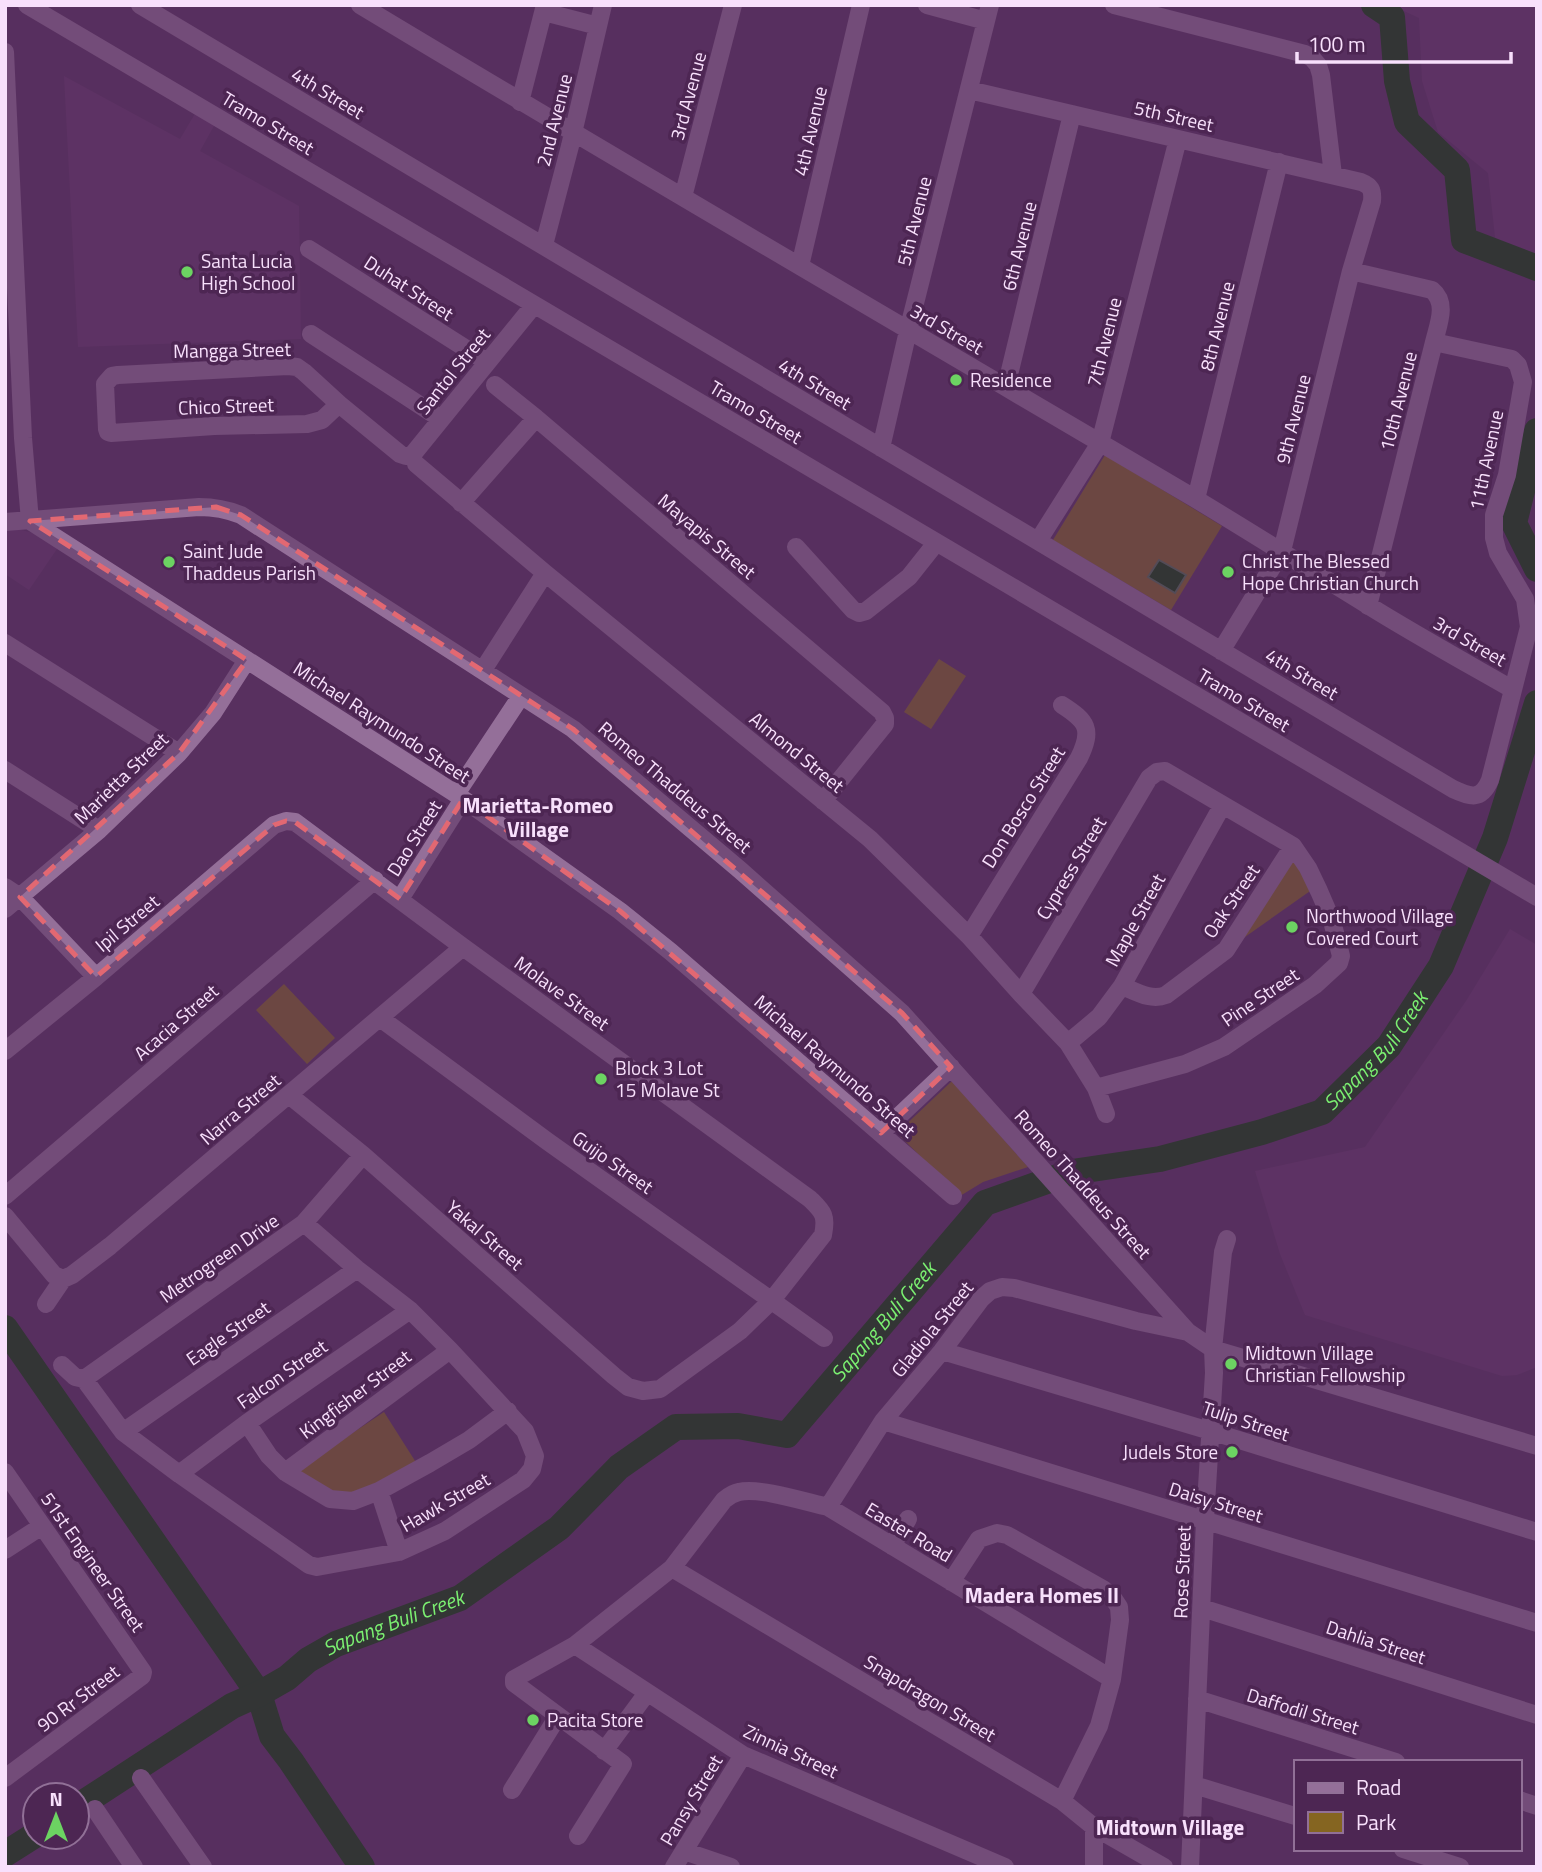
<svg xmlns="http://www.w3.org/2000/svg" width="1542" height="1872" font-family="'Titillium Web',sans-serif">
	<rect width="100%" height="100%" fill="#58305f"/>
	<!-- built -->
	<path fill="#64366b" d="M1391,5H1537V261L1496,246L1488,173L1438,132L1422,81L1419,18Z
		M64,76L180,139L196,112L215,124L200,151L299,206L301,339L78,347Z
		M5,526L42,535L59,546L29,590L5,574Z
		M1510,929L1537,945V1367L1517,1375L1502,1376L1305,1315L1280,1254L1255,1171L1365,1147L1466,1001Z"/>
	<!-- green -->
	<path fill="#856521" d="M1105,455L1222,526L1171,610L1053,540Z
		M939,659L966,676L931,729L904,712Z
		M1294,854L1313,889L1235,944Z
		M284,984L335,1038L307,1064L256,1010Z
		M952,1081L1028,1167L983,1182L960,1196L897,1133Z
		M384,1412L417,1464L353,1497L331,1494L294,1472Z"/>
	<!-- water -->
	<path fill="#073d04" stroke="#4f6e4e" stroke-width="2" d="M1159,560L1186,575L1175,593L1148,577Z"/>
	<g fill="none" stroke-linecap="round" stroke-linejoin="round">
		<!-- river -->
		<g stroke="#073d04" stroke-width="26">
			<path d="M1374,5L1392,17L1397,81L1407,122L1457,170L1464,240L1537,268"/>
			<path d="M1537,431L1514,523L1537,569"/>
			<path d="M5,1328L259,1694L272,1736L291,1761L362,1867"/>
			<path id="s1" d="M77,1807L232,1706L259,1694L287,1678L308,1660L336,1644L460,1598L559,1528L619,1467L676,1427L738,1426L787,1435L985,1203L1072,1172L1160,1159L1262,1132L1322,1112L1389,1046L1441,966L1495,838L1537,703"/>
			<path d="M5,1854L35,1835"/>
		</g>
		<!-- minor -->
		<path stroke="#946f99" stroke-width="18" d="M27,5L1537,897
			M140,5L1453,789C1470,797 1481,801 1490,780L1529,627L1525,599L1498,553L1494,538V515L1507,475L1523,382L1518,365L1512,359L1434,342
			M360,5C637,172 916,334 1194,498C1252,533 1309,569 1366,604C1414,634 1463,661 1512,689
			M927,5L986,21
			M1114,5L1305,54L1312,58L1318,65L1321,75L1333,175
			M544,12L598,26
			M5,52L23,438L30,521L456,794L620,911L671,952L953,1196
			M969,90L1361,182C1371,186 1373,190 1372,201L1351,271L1282,551L1221,651
			M520,102L545,5
			M683,197L733,5
			M544,245L570,146L603,5
			M309,249L487,362
			M800,266L861,5
			M1351,271L1432,290C1448,303 1438,325 1434,342L1368,606
			M311,334L441,419
			M495,385L536,418L882,712L885,718V724L823,801
			M1006,387L1072,114
			M339,404L322,420L307,424L214,426L111,433L108,432L107,429L105,384L112,376L118,375L288,366L297,367L304,372L339,404L400,454L406,456L413,454L534,305
			M881,448L908,331L990,5
			M416,464L545,573L870,839L969,936L1021,994L1068,1043L1096,1088L1106,1114
			M1196,499L1279,162
			M461,503L536,418
			M5,522L199,507C214,507 226,509 241,515L573,729L740,870L902,1013L1188,1332
			M1038,541L1100,443L1178,139
			M796,547L853,610L859,613L866,611L909,577L936,543
			M5,643L179,753
			M483,670L545,573
			M5,770L99,830
			M456,794L521,696
			M5,887L20,897L96,977
			M400,899L463,799
			M5,909L99,830L179,753L213,713L247,660
			M969,936L1079,758C1093,729 1087,721 1062,705
			M1122,986C1137,992 1151,1001 1166,995L1226,950L1293,846
			M1021,994L1149,778L1157,772L1165,771L1293,846L1308,868L1319,891L1332,921L1341,956L1339,963L1315,985L1224,1047L1185,1064L1096,1088
			M380,1018L547,1141L824,1338
			M1068,1043L1099,1017L1122,986L1222,806
			M5,1051L96,977L274,825L286,821L295,822L463,947L810,1199C823,1212 827,1215 823,1235L772,1300L740,1331L660,1389L643,1391L628,1387L614,1376L363,1155L289,1095
			M881,1133L951,1067
			M5,1196L375,880
			M5,1216L54,1275L63,1279
			M46,1304L63,1279L72,1275L110,1246L463,947
			M942,1351L1210,1431L1537,1532
			M62,1365L75,1377L84,1379L123,1432L179,1474L309,1565L317,1567L399,1552L445,1531L523,1480L532,1469L535,1456L525,1431L450,1350L410,1310L357,1269L304,1223
			M84,1379L304,1223L363,1155
			M883,1421L1537,1623
			M247,1423L269,1456L285,1472L330,1499L353,1501L379,1491L430,1463L469,1440L508,1411
			M123,1432L357,1269
			M5,1472L143,1672L142,1676L5,1778
			M285,1472L450,1350
			M179,1474L247,1423L410,1310
			M379,1491L399,1552
			M828,1507L883,1421L942,1351L981,1299L990,1291L1002,1287L1014,1288L1136,1321L1188,1332L1213,1349L1537,1446
			M892,1546L908,1519
			M5,1550L42,1526
			M672,1568L1062,1801L1094,1827L1164,1867
			M951,1582L979,1539L997,1533L1007,1535L1103,1589L1113,1598L1119,1607L1120,1620L1112,1679L1099,1726L1062,1801
			M1202,1608L1537,1715
			M575,1645L743,1755L1005,1867
			M1197,1699L1396,1762
			M604,1751L647,1693
			M141,1778L203,1867
			M1194,1785L1295,1816
			M512,1790L558,1716
			M1519,1800L1537,1806
			M95,1809L134,1867
			M578,1836L623,1764L514,1683V1679L575,1645L672,1568L724,1500C729,1496 733,1493 739,1492C759,1487 806,1502 828,1507L1112,1679
			M1403,1849L1460,1867
			M684,1851L731,1867
			M674,1867L743,1755
			M1094,1867V1827
			M1190,1867L1205,1520L1214,1373L1213,1349L1223,1252L1227,1239"/>
	</g>
	<!-- marked area -->
	<path d="M0 0H1542V1872H0ZM216,507L241,515L573,729L902,1013L951,1067L881,1133L620,911L463,799L400,899L295,822L286,821L274,825L96,977L20,897L179,753L247,660L30,521Z" fill="#58305f" fill-opacity=".55" fill-rule="evenodd"/>
	<path fill="none" stroke="#e26872" stroke-width="5" stroke-dasharray="14 9" stroke-linejoin="round" d="M216,507L241,515L573,729L902,1013L951,1067L881,1133L620,911L463,799L400,899L295,822L286,821L274,825L96,977L20,897L179,753L247,660L30,521Z"/>
	<!-- markers -->
	<g fill="#6cd362" stroke="#4d2653" stroke-width="2.5">
		<circle cx="187" cy="272" r="7"/>
		<circle cx="956" cy="380" r="7"/>
		<circle cx="169" cy="562" r="7"/>
		<circle cx="1228" cy="572" r="7"/>
		<circle cx="1292" cy="927" r="7"/>
		<circle cx="601" cy="1079" r="7"/>
		<circle cx="1231" cy="1364" r="7"/>
		<circle cx="1232" cy="1452" r="7"/>
		<circle cx="533" cy="1720" r="7"/>
	</g>
	<g text-anchor="middle" stroke-width="7" stroke-linejoin="round" paint-order="stroke">
		<!-- street labels -->
		<g font-size="19" fill="#f8e0fc" stroke="#4d2653">
			<text transform="translate(328 93) rotate(31)" y="7">4th Street</text>
			<text transform="translate(688 96) rotate(-75)" y="7">3rd Avenue</text>
			<text transform="translate(1174 116) rotate(13)" y="7">5th Street</text>
			<text transform="translate(554 120) rotate(-76)" y="7">2nd Avenue</text>
			<text transform="translate(268 123) rotate(31)" y="7">Tramo Street</text>
			<text transform="translate(810 131) rotate(-77)" y="7">4th Avenue</text>
			<text transform="translate(914 221) rotate(-76)" y="7">5th Avenue</text>
			<text transform="translate(1019 246) rotate(-76)" y="7">6th Avenue</text>
			<text transform="translate(409 288) rotate(33)" y="7">Duhat Street</text>
			<text transform="translate(1217 326) rotate(-76)" y="7">8th Avenue</text>
			<text transform="translate(947 329) rotate(30)" y="7">3rd Street</text>
			<text transform="translate(1104 342) rotate(-76)" y="7">7th Avenue</text>
			<text transform="translate(232 350) rotate(-1)" y="7">Mangga Street</text>
			<text transform="translate(453 371) rotate(-51)" y="7">Santol Street</text>
			<text transform="translate(815 384) rotate(31)" y="7">4th Street</text>
			<text transform="translate(1398 401) rotate(-76)" y="7">10th Avenue</text>
			<text transform="translate(226 406) rotate(-2)" y="7">Chico Street</text>
			<text transform="translate(756 412) rotate(31)" y="7">Tramo Street</text>
			<text transform="translate(1293 419) rotate(-76)" y="7">9th Avenue</text>
			<text transform="translate(1486 460) rotate(-78)" y="7">11th Avenue</text>
			<text transform="translate(707 536) rotate(40)" y="7">Mayapis Street</text>
			<text transform="translate(1470 641) rotate(30)" y="7">3rd Street</text>
			<text transform="translate(1302 674) rotate(31)" y="7">4th Street</text>
			<text transform="translate(1244 700) rotate(31)" y="7">Tramo Street</text>
			<text transform="translate(382 722) rotate(33)" y="7">Michael Raymundo Street</text>
			<text transform="translate(797 752) rotate(39)" y="7">Almond Street</text>
			<text transform="translate(121 778) rotate(-44)" y="7">Marietta Street</text>
			<text transform="translate(675 787) rotate(40)" y="7">Romeo Thaddeus Street</text>
			<text transform="translate(1023 807) rotate(-58)" y="7">Don Bosco Street</text>
			<text transform="translate(414 838) rotate(-58)" y="7">Dao Street</text>
			<text transform="translate(1071 868) rotate(-59)" y="7">Cypress Street</text>
			<text transform="translate(1231 901) rotate(-56)" y="7">Oak Street</text>
			<text transform="translate(1135 920) rotate(-61)" y="7">Maple Street</text>
			<text transform="translate(127 923) rotate(-40)" y="7">Ipil Street</text>
			<text transform="translate(562 993) rotate(36)" y="7">Molave Street</text>
			<text transform="translate(1260 997) rotate(-34)" y="7">Pine Street</text>
			<text transform="translate(176 1022) rotate(-41)" y="7">Acacia Street</text>
			<text transform="translate(835 1066) rotate(41)" y="7">Michael Raymundo Street</text>
			<text transform="translate(240 1109) rotate(-40)" y="7">Narra Street</text>
			<text transform="translate(613 1162) rotate(35)" y="7">Guijo Street</text>
			<text transform="translate(1083 1184) rotate(48)" y="7">Romeo Thaddeus Street</text>
			<text transform="translate(485 1235) rotate(41)" y="7">Yakal Street</text>
			<text transform="translate(219 1258) rotate(-35)" y="7">Metrogreen Drive</text>
			<text transform="translate(932 1329) rotate(-51)" y="7">Gladiola Street</text>
			<text transform="translate(228 1333) rotate(-35)" y="7">Eagle Street</text>
			<text transform="translate(282 1374) rotate(-35)" y="7">Falcon Street</text>
			<text transform="translate(355 1394) rotate(-37)" y="7">Kingfisher Street</text>
			<text transform="translate(1246 1421) rotate(18)" y="7">Tulip Street</text>
			<text transform="translate(445 1502) rotate(-30)" y="7">Hawk Street</text>
			<text transform="translate(1216 1502) rotate(17)" y="7">Daisy Street</text>
			<text transform="translate(909 1532) rotate(31)" y="7">Easter Road</text>
			<text transform="translate(93 1562) rotate(55)" y="7">51st Engineer Street</text>
			<text transform="translate(1182 1572) rotate(-88)" y="7">Rose Street</text>
			<text transform="translate(1376 1642) rotate(18)" y="7">Dahlia Street</text>
			<text transform="translate(78 1698) rotate(-37)" y="7">90 Rr Street</text>
			<text transform="translate(930 1698) rotate(31)" y="7">Snapdragon Street</text>
			<text transform="translate(1303 1711) rotate(17)" y="7">Daffodil Street</text>
			<text transform="translate(791 1751) rotate(25)" y="7">Zinnia Street</text>
			<text transform="translate(691 1800) rotate(-59)" y="7">Pansy Street</text>
		</g>
		<!-- poi labels -->
		<g font-size="19" fill="#f8e0fc" stroke="#4d2653" text-anchor="start">
			<text x="201" y="268">Santa Lucia<tspan x="201" dy="22">High School</tspan></text>
			<text x="970" y="387">Residence</text>
			<text x="183" y="558">Saint Jude<tspan x="183" dy="22">Thaddeus Parish</tspan></text>
			<text x="1242" y="568">Christ The Blessed<tspan x="1242" dy="22">Hope Christian Church</tspan></text>
			<text x="1306" y="923">Northwood Village<tspan x="1306" dy="22">Covered Court</tspan></text>
			<text x="615" y="1075">Block 3 Lot<tspan x="615" dy="22">15 Molave St</tspan></text>
			<text x="1245" y="1360">Midtown Village<tspan x="1245" dy="22">Christian Fellowship</tspan></text>
			<text x="1218" y="1459" text-anchor="end">Judels Store</text>
			<text x="547" y="1727">Pacita Store</text>
		</g>
		<!-- neighbourhood labels -->
		<g font-size="21" font-weight="bold" fill="#f8e0fc" stroke="#4d2653">
			<text x="538" y="813">Marietta-Romeo<tspan x="538" dy="24">Village</tspan></text>
			<text x="1042" y="1603">Madera Homes II</text>
			<text x="1170" y="1835">Midtown Village</text>
		</g>
		<!-- water labels -->
		<g font-size="21" font-style="italic" fill="#7bef71" stroke="#4d2653">
			<text dy="7" stroke="none"><textPath href="#s1" startOffset="1564">Sapang Buli Creek</textPath></text>
			<text dy="7" stroke="none"><textPath href="#s1" startOffset="976">Sapang Buli Creek</textPath></text>
			<text dy="7" stroke="none"><textPath href="#s1" startOffset="368">Sapang Buli Creek</textPath></text>
		</g>
	</g>
	<!-- border -->
	<rect width="1542" height="1872" fill="none" stroke="#f8e0fc" stroke-width="14"/>
	<!-- legend -->
	<rect x="1294" y="1760" width="228" height="91" fill="#4d2653" stroke="#917097" stroke-width="2"/>
	<rect x="1308" y="1783" width="35" height="10" fill="#946f99" stroke="#917097" stroke-width="2"/>
	<text x="1356" y="1795" font-size="21" fill="#f8e0fc">Road</text>
	<rect x="1308" y="1812" width="35" height="21" fill="#856521" stroke="#917097" stroke-width="2"/>
	<text x="1356" y="1830" font-size="21" fill="#f8e0fc">Park</text>
	<!-- north arrow -->
	<g transform="translate(56 1816)"><circle r="33" fill="#4d2653" stroke="#917097" stroke-width="2"/>
	<path d="M0-5L12 26L0 18L-12 26Z" fill="#6cd362"/>
	<text y="-10" font-size="19" font-weight="bold" text-anchor="middle" fill="#f8e0fc">N</text>
	</g>
	<!-- scale -->
	<path d="M1297 52v10h214v-10" fill="none" stroke="#f8e0fc" stroke-width="3.5"/>
	<text x="1308" y="52" font-size="21" fill="#f8e0fc" stroke="#4d2653" stroke-width="5" paint-order="stroke">100 m</text>
</svg>
